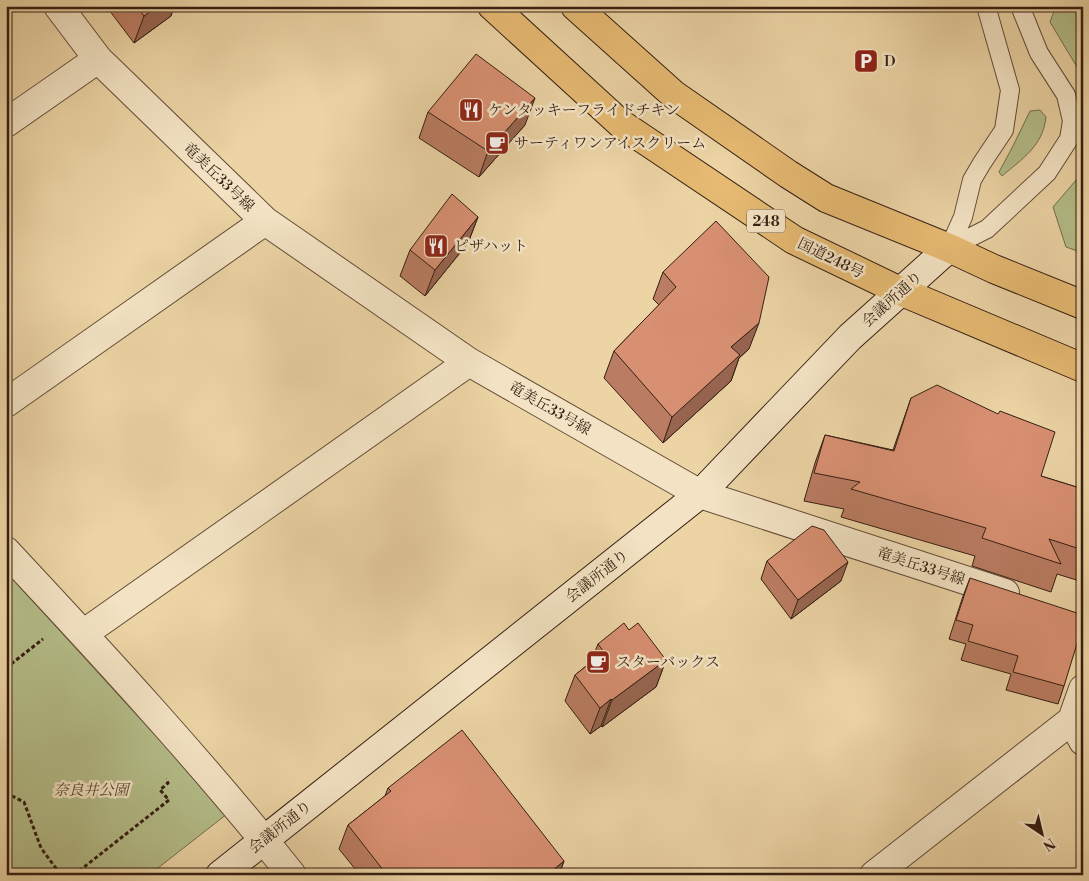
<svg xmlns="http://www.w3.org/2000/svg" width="1089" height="881" font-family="'Libre Bodoni','Noto Serif JP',serif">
	<rect width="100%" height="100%" fill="#ecd4a5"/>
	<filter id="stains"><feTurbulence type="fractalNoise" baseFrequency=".004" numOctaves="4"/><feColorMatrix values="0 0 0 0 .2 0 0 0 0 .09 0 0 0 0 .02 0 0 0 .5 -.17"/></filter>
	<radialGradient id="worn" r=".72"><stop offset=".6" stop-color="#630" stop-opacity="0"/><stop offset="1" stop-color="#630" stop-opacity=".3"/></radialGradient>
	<!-- green -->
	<path fill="#b4bd89" stroke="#746e4e" d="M1056,6H1083V77L1050,22Z
		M1040,110L1046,117C1043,146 1022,159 1002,176L999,172L1013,146L1030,111Z
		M1083,172V253L1066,247L1053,207Z
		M6,572L227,814L149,875H6Z"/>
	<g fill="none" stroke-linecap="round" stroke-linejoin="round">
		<defs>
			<path id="lane" d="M949,248L987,229L1047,173L1069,139L1072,121L1066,95L1039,53L1020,6
				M949,248L963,217L972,180L982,163L1004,130L1010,90L986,6"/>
			<path id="street" d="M58,6L98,59L265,221L469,362L700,494L1005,593
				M6,123L98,59
				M6,403L265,221
				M6,551C105,657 202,762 292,875
				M83,634L469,362
				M1083,689L1072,720L1083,741
				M874,875L1072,720"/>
			<path id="secondary" d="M220,875L700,494L850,337L949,248"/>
			<path id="highway" d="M492,6L621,124L794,240L900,291L1083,368
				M575,6L673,94L788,174L826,198L949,248L994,269L1083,305"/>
		</defs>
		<!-- lane casing -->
		<use href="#lane" stroke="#634c37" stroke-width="20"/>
		<!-- street casing -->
		<use href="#street" stroke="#634c37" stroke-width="30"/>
		<!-- secondary casing -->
		<use href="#secondary" stroke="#351e12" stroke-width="30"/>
		<!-- highway casing -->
		<use href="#highway" stroke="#351e12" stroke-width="30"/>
		<!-- path -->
		<path stroke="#351e12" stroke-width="3" stroke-dasharray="4 2.5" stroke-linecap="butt" d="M6,668L43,639
			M6,793L24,802L41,848L61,875
			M74,875L169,800L160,790L168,783L166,779"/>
		<!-- lane -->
		<use href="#lane" stroke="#f3e3c4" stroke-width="18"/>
		<!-- street -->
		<use href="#street" stroke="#f3e3c4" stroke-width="28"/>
		<!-- secondary -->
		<use href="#secondary" stroke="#f3e3c4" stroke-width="28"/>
		<!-- highway -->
		<use href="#highway" stroke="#e6ba72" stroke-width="28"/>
	</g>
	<!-- wall -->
	<path fill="#ba7c62" stroke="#351e12" d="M106,6H174L171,16L134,43Z
		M428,112L525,125L479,177L419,138Z
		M478,217L468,243L425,296L400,276L410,250Z
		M663,272L749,349L739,358L731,381L663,443L604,378L614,351L659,305L653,299Z
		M911,398L1041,476L1083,489V582L1057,574L1051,592L972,566L975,556L841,517L844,509L804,501L815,463L825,435L893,450Z
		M767,561L841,581L791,619L761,579Z
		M970,578L1064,686L1058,704L1006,690L1011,674L961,660L966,644L949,639L963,596Z
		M629,630L666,660L656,687L602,727L601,726L590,734L565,701L575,675L591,662L598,644Z
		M388,788L564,861L559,875H360L339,849L348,825L385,796Z"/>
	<!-- shaded-wall -->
	<path fill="#976550" stroke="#351e12" d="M158,6H174L171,16L134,43L144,16Z
		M535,98L525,125L479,177L488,151Z
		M478,217L468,243L425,296L435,270Z
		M759,323L749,349L739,358L731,381L663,443L672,417L731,347Z
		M848,562L841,581L791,619L798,600Z
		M666,660L656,687L602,727L612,700Z
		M611,699L601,726L590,734L600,708Z
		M564,861L559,875H547Z"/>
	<!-- building -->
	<path fill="#d89072" stroke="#351e12" d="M136,6H158L144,16Z
		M476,54L535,98L488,151L428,112Z
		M452,194L478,217L435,270L410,250Z
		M716,221L769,277L759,323L731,347L740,355L672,417L614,351L676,287L663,272Z
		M937,385L998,414L1000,411L1055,432L1041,476L1083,489V550L1049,539L1061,564L982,538L986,528L851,489L860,482L814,473L825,435L894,451L911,398Z
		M812,526L824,530L848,562L798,600L767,561Z
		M970,578L1077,613L1083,624L1064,686L1013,672L1018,656L968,641L973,625L956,620Z
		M624,623L629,630L638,623L666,660L612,700L611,699L600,708L575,675L604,652L598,644Z
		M462,730L564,861L547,875H387L348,825L391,791L388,788Z"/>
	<!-- icons -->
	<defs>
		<symbol id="parking-square" viewBox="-11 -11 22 22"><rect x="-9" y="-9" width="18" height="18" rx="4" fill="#8f2418" stroke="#f3e3c4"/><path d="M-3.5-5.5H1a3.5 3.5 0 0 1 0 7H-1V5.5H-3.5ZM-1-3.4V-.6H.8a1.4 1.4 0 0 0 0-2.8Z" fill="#fff"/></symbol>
		<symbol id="restaurant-square" viewBox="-11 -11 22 22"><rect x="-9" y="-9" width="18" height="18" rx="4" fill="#8f2418" stroke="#f3e3c4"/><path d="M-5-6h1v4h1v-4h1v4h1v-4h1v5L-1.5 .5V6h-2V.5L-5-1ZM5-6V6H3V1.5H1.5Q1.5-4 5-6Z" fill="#fff"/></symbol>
		<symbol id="cafe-square" viewBox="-11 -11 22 22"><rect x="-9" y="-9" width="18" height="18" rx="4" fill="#8f2418" stroke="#f3e3c4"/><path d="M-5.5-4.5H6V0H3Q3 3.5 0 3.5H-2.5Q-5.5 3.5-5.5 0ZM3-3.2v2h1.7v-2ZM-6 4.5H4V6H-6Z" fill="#fff"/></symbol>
	</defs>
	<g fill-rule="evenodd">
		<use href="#parking-square" x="852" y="47" width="28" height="28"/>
		<use href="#restaurant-square" x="457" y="96" width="28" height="28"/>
		<use href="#cafe-square" x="483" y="129" width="28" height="28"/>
		<use href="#restaurant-square" x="422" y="232" width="28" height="28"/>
		<use href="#cafe-square" x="584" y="648" width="28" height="28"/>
	</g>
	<g text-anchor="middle" stroke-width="5" stroke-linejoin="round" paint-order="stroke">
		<!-- shield labels -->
		<rect fill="#f3e3c4" stroke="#6e5947" stroke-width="1" x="747" y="209.5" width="38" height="23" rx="4"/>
		<g font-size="14" font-weight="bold" fill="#351e12">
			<text x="766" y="226">248</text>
		</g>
		<!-- poi labels -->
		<g font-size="15" fill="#351e12" stroke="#f3e3c4" text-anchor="start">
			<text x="884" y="66">D</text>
			<text x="488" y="115">ケンタッキーフライドチキン</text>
			<text x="514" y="148">サーティワンアイスクリーム</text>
			<text x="454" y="251">ピザハット</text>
			<text x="616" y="667">スターバックス</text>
		</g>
		<!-- street labels -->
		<g font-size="15" fill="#351e12" stroke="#f3e3c4">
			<text transform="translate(219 177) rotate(44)" y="5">竜美丘33号線</text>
			<text transform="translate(831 258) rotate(26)" y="5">国道248号</text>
			<text transform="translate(892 299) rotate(-42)" y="5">会議所通り</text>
			<text transform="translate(550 408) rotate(30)" y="5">竜美丘33号線</text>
			<text transform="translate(921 566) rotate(18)" y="5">竜美丘33号線</text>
			<text transform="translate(597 576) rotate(-38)" y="5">会議所通り</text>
			<text transform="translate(280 827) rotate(-38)" y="5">会議所通り</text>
		</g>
		<!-- park labels -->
		<g font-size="15" font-style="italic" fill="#554630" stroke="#f3e3c4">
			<text x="91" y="795">奈良井公園</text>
		</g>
	</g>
	<!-- margin -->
	<rect width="1089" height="881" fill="none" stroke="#ecd4a5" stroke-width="25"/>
	<rect x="8" y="8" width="1074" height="866" fill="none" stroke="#351e12" stroke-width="2.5"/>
	<rect x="12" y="12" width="1064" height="856" fill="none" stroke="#351e12"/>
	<!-- north arrow -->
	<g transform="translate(1042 834) rotate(145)" stroke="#f3e3c4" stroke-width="4" paint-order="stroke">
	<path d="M0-4L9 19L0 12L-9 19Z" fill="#351e12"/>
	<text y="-8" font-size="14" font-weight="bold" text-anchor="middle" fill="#351e12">N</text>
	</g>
	<rect width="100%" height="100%" filter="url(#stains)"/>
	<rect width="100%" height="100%" fill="url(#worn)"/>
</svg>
